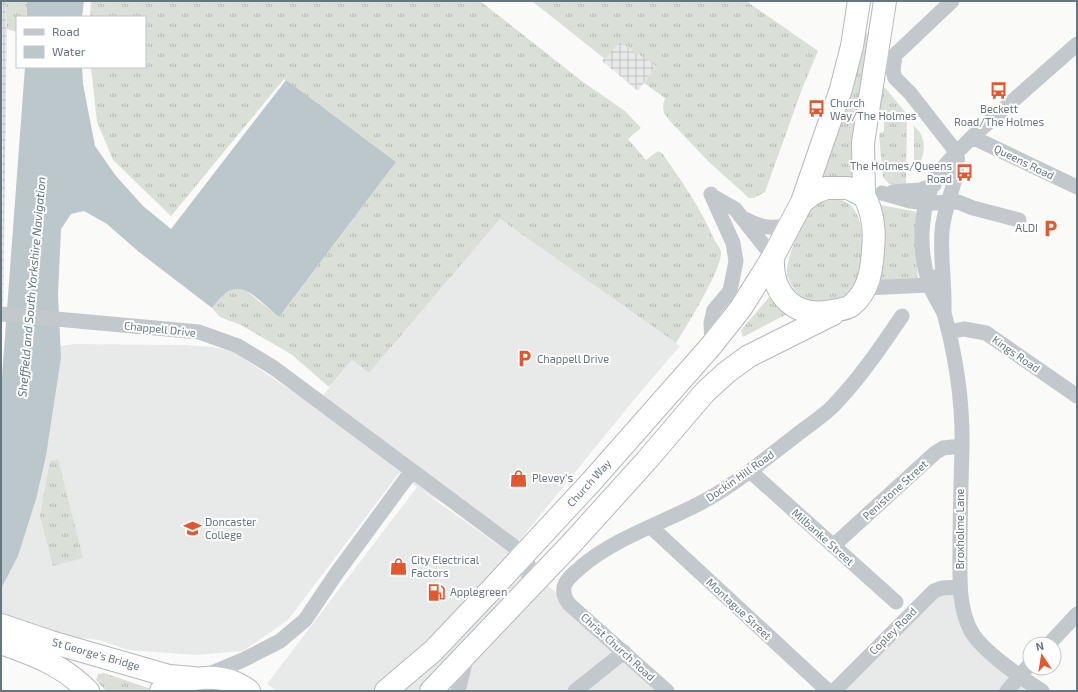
<svg xmlns="http://www.w3.org/2000/svg" width="1078" height="692" font-family="'Exo 2',sans-serif">
	<defs>
		<pattern id="industrial-grid" width="8" height="8" patternUnits="userSpaceOnUse"><rect width="8" height="8" fill="#e8e9e9"/><path d="M0 4h8M4 0v8" fill="none" stroke="#c0c1c2"/></pattern>
		<pattern id="grass-tufts" width="24" height="20" patternUnits="userSpaceOnUse"><rect width="24" height="20" fill="#dadfd7"/><path d="M3 7l-1-3M5 7V3M7 7l1-3M15 17l-1-3M17 17v-4M19 17l1-3" fill="none" stroke="#b4b9b4"/></pattern>
	</defs>
	<rect width="100%" height="100%" fill="#fafaf8"/>
	<!-- built -->
	<path fill="#e8e9e9" d="M500,219L680,346L637,396L516,545L422,491L518,559L667,691H277L267,684L417,487L399,473L288,620L243,651L195,655L128,650L99,640L61,636L1,614V589L18,556L46,456L61,358L60,346L74,344L185,345L213,347L234,352L314,406L352,360L369,373Z
		M960,587L971,632L1037,691H834L934,591Z"/>
	<!-- industrial -->
	<path fill="url(#industrial-grid)" d="M1,1H5L7,29L3,315L1,324Z
		M620,42L656,66L638,91L602,61Z"/>
	<!-- grass -->
	<path fill="url(#grass-tufts)" d="M5,1H27V17H17V32L7,29Z
		M91,1H480L583,82L625,111L641,128L628,139L646,160L658,151L662,153C681,180 700,207 713,237C715,242 721,248 721,253C721,271 686,327 676,343L500,219L369,373L352,360L329,387L291,354L241,325L220,317L212,308L219,297L237,287L245,290L279,317L396,162L284,79L171,216L113,160L97,122L91,67H145V17H90Z
		M532,1H746L818,51L802,89L765,192L754,198H749L708,161L670,121L664,113L663,106L665,98L644,83L656,66L620,42L605,59Z
		M870,33L855,181L818,180L862,34Z
		M881,83L907,114L906,186L889,184L883,177L879,134L884,131V115L879,112Z
		M914,126C917,129 921,133 922,137C926,147 923,163 914,170Z
		M836,198C842,200 848,202 852,207C870,226 865,290 838,301C828,305 816,302 805,301C797,293 789,285 787,273C785,259 806,211 818,203C824,200 830,199 836,198Z
		M880,205L918,212L915,241L918,278L876,283L882,220Z
		M771,295L789,313L743,337L741,330Z
		M58,459L83,558L53,566L40,516L50,461Z
		M104,673L151,689L149,691H106L96,680L98,674Z"/>
	<!-- water -->
	<path fill="#bbc7cb" d="M27,1H84L82,17H27Z
		M25,67H82L83,84L95,146L116,176L143,206L171,229L286,80L396,162L279,317C253,296 238,271 212,308L139,252L107,224L84,211L71,214L61,229L58,295L61,358L46,456L36,499L18,556L1,589V390Z"/>
	<g fill="none" stroke-linecap="round" stroke-linejoin="round">
		<defs>
			<path id="highway" d="M864,196L863,143L885,1
				M802,202L841,89L852,46L859,1
				M1,625L51,642L169,676L193,678
				M1,643C36,656 61,664 88,691
				M161,691C188,676 223,671 249,691
				M386,691L433,651L489,592L591,482L711,346L741,308L773,257L802,202L814,193L826,188H848L864,196C873,211 875,232 873,249C872,269 869,291 852,305C847,309 839,310 832,311C794,319 771,294 773,257
				M431,691L572,543L647,460L705,392L727,372L749,356L833,314"/>
		</defs>
		<!-- highway casing -->
		<use href="#highway" stroke="#b4b9bd" stroke-width="24"/>
		<!-- street -->
		<path stroke="#c3c8cc" stroke-width="15" d="M895,55L893,71L895,78L910,93L957,153C960,179 944,204 942,231C940,258 945,285 944,313C939,303 932,293 929,283C918,249 919,204 939,173C948,160 961,149 972,137L1077,44
			M895,55L952,1
			M972,137L1077,187
			M893,192L920,190L934,185
			M882,193L910,201L927,203L958,202L973,208L1019,220
			M711,194L733,243L736,261L730,291L714,310L711,323L712,344
			M714,197L735,209L773,257
			M745,219C761,228 772,229 790,225
			M865,288L929,285L933,277
			M944,313C956,357 963,402 962,448C961,482 960,516 960,551C960,577 958,607 971,631C982,651 1023,679 1042,691
			M1,314L199,332L238,346L274,368L524,554C531,565 529,577 528,590
			M949,332L964,329L986,333L1077,396
			M750,471L896,602
			M651,527L828,691
			M833,546L935,453L943,448L962,446
			M1049,644L1077,614
			M207,675L243,660L280,641L305,620L336,574L411,472
			M458,691L467,655
			M575,691L624,652
			M667,691L569,604C557,587 567,579 581,567C614,538 666,522 706,500C737,483 765,459 794,437C807,426 823,417 834,405C860,378 881,347 902,316
			M834,691L934,591L942,588L960,587
			M1007,691L1030,664"/>
		<!-- highway -->
		<use href="#highway" stroke="#fff" stroke-width="22"/>
	</g>
	<!-- icons -->
	<defs>
		<symbol id="bus-bare" viewBox="-9 -9 18 18"><path d="M-5-6H5V4H4V6H2V4H-2V6H-4V4H-5ZM-3.5-4V0h7V-4ZM-3.5 1.2v1.5H-2V1.2ZM2 1.2v1.5H3.5V1.2Z" fill="#e4572e" stroke="#fff" stroke-width="2.5" paint-order="stroke"/></symbol>
		<symbol id="parking-bare" viewBox="-9 -9 18 18"><path d="M-3.5-5.5H1a3.5 3.5 0 0 1 0 7H-1V5.5H-3.5ZM-1-3.4V-.6H.8a1.4 1.4 0 0 0 0-2.8Z" fill="#e4572e" stroke="#fff" stroke-width="2.5" paint-order="stroke"/></symbol>
		<symbol id="shop-bare" viewBox="-9 -9 18 18"><path d="M-5-2.5h2.3a2.7 3.5 0 0 1 5.4 0H5L5.5 6h-11ZM-1.5-2.5h3a1.5 2.3 0 0 0-3 0Z" fill="#e4572e" stroke="#fff" stroke-width="2.5" paint-order="stroke"/></symbol>
		<symbol id="university-bare" viewBox="-9 -9 18 18"><path d="M0-5L7-2L0 1L-7-2ZM-4 1L0 2.5L4 1V4Q0 6-4 4Z" fill="#e4572e" stroke="#fff" stroke-width="2.5" paint-order="stroke"/></symbol>
		<symbol id="fuel-bare" viewBox="-9 -9 18 18"><path d="M-5.5-6h7V0h2V4h1.3V-2.5L3-4.5l.8-.8L6-3V5H2.5V1h-1V6h-7ZM-4.2-4.7v3.2H.2V-4.7Z" fill="#e4572e" stroke="#fff" stroke-width="2.5" paint-order="stroke"/></symbol>
	</defs>
	<g fill-rule="evenodd">
		<use href="#bus-bare" x="986" y="78" width="25" height="25"/>
		<use href="#bus-bare" x="804" y="96" width="25" height="25"/>
		<use href="#bus-bare" x="952" y="160" width="25" height="25"/>
		<use href="#parking-bare" x="1038" y="216" width="25" height="25"/>
		<use href="#parking-bare" x="512" y="346" width="25" height="25"/>
		<use href="#shop-bare" x="506" y="466" width="25" height="25"/>
		<use href="#university-bare" x="180" y="516" width="25" height="25"/>
		<use href="#shop-bare" x="386" y="554" width="25" height="25"/>
		<use href="#fuel-bare" x="424" y="580" width="25" height="25"/>
	</g>
	<g text-anchor="middle" stroke-width="4" stroke-linejoin="round" paint-order="stroke">
		<!-- poi labels -->
		<g font-size="11" fill="#657683" stroke="#fff" text-anchor="start">
			<text x="830" y="107">Church<tspan x="830" dy="13">Way/The Holmes</tspan></text>
			<text x="999" y="113" text-anchor="middle">Beckett<tspan x="999" dy="13">Road/The Holmes</tspan></text>
			<text x="952" y="170" text-anchor="end">The Holmes/Queens<tspan x="952" dy="13">Road</tspan></text>
			<text x="1038" y="232" text-anchor="end">ALDI</text>
			<text x="537" y="363">Chappell Drive</text>
			<text x="532" y="482">Plevey's</text>
			<text x="205" y="526">Doncaster<tspan x="205" dy="13">College</tspan></text>
			<text x="411" y="564">City Electrical<tspan x="411" dy="13">Factors</tspan></text>
			<text x="450" y="596">Applegreen</text>
		</g>
		<!-- street labels -->
		<g font-size="11" fill="#657683" stroke="#fff">
			<text transform="translate(1024 162) rotate(26)" y="4">Queens Road</text>
			<text transform="translate(160 329) rotate(6)" y="4">Chappell Drive</text>
			<text transform="translate(1016 354) rotate(35)" y="4">Kings Road</text>
			<text transform="translate(740 476) rotate(-35)" y="4">Dockin Hill Road</text>
			<text transform="translate(589 483) rotate(-48)" y="4">Church Way</text>
			<text transform="translate(895 490) rotate(-42)" y="4">Penistone Street</text>
			<text transform="translate(960 529) rotate(-90)" y="4">Broxholme Lane</text>
			<text transform="translate(823 537) rotate(42)" y="4">Milbanke Street</text>
			<text transform="translate(739 609) rotate(43)" y="4">Montague Street</text>
			<text transform="translate(893 631) rotate(-45)" y="4">Copley Road</text>
			<text transform="translate(618 647) rotate(42)" y="4">Christ Church Road</text>
			<text transform="translate(96 654) rotate(16)" y="4">St George's Bridge</text>
		</g>
		<!-- water labels -->
		<g font-size="12" font-style="italic" fill="#60757c" stroke="#fff">
			<text transform="translate(32 287) rotate(-85)" y="4">Sheffield and South Yorkshire Navigation</text>
		</g>
	</g>
	<!-- border -->
	<rect width="1078" height="692" fill="none" stroke="#657683" stroke-width="4"/>
	<!-- legend -->
	<rect x="16" y="16" width="130" height="52" fill="#ffffff" stroke="#c1c8cd"/>
	<rect x="24" y="29" width="20" height="6" fill="#c3c8cc" stroke="#c1c8cd"/>
	<text x="52" y="36" font-size="12" fill="#657683">Road</text>
	<rect x="24" y="46" width="20" height="12" fill="#bbc7cb" stroke="#c1c8cd"/>
	<text x="52" y="56" font-size="12" fill="#657683">Water</text>
	<!-- north arrow -->
	<g transform="translate(1042 656) rotate(348)"><circle r="19" fill="#ffffff" stroke="#c1c8cd"/>
	<path d="M0-3L7 15L0 10L-7 15Z" fill="#e4572e"/>
	<text y="-6" font-size="11" font-weight="bold" text-anchor="middle" fill="#657683">N</text>
	</g>
</svg>
